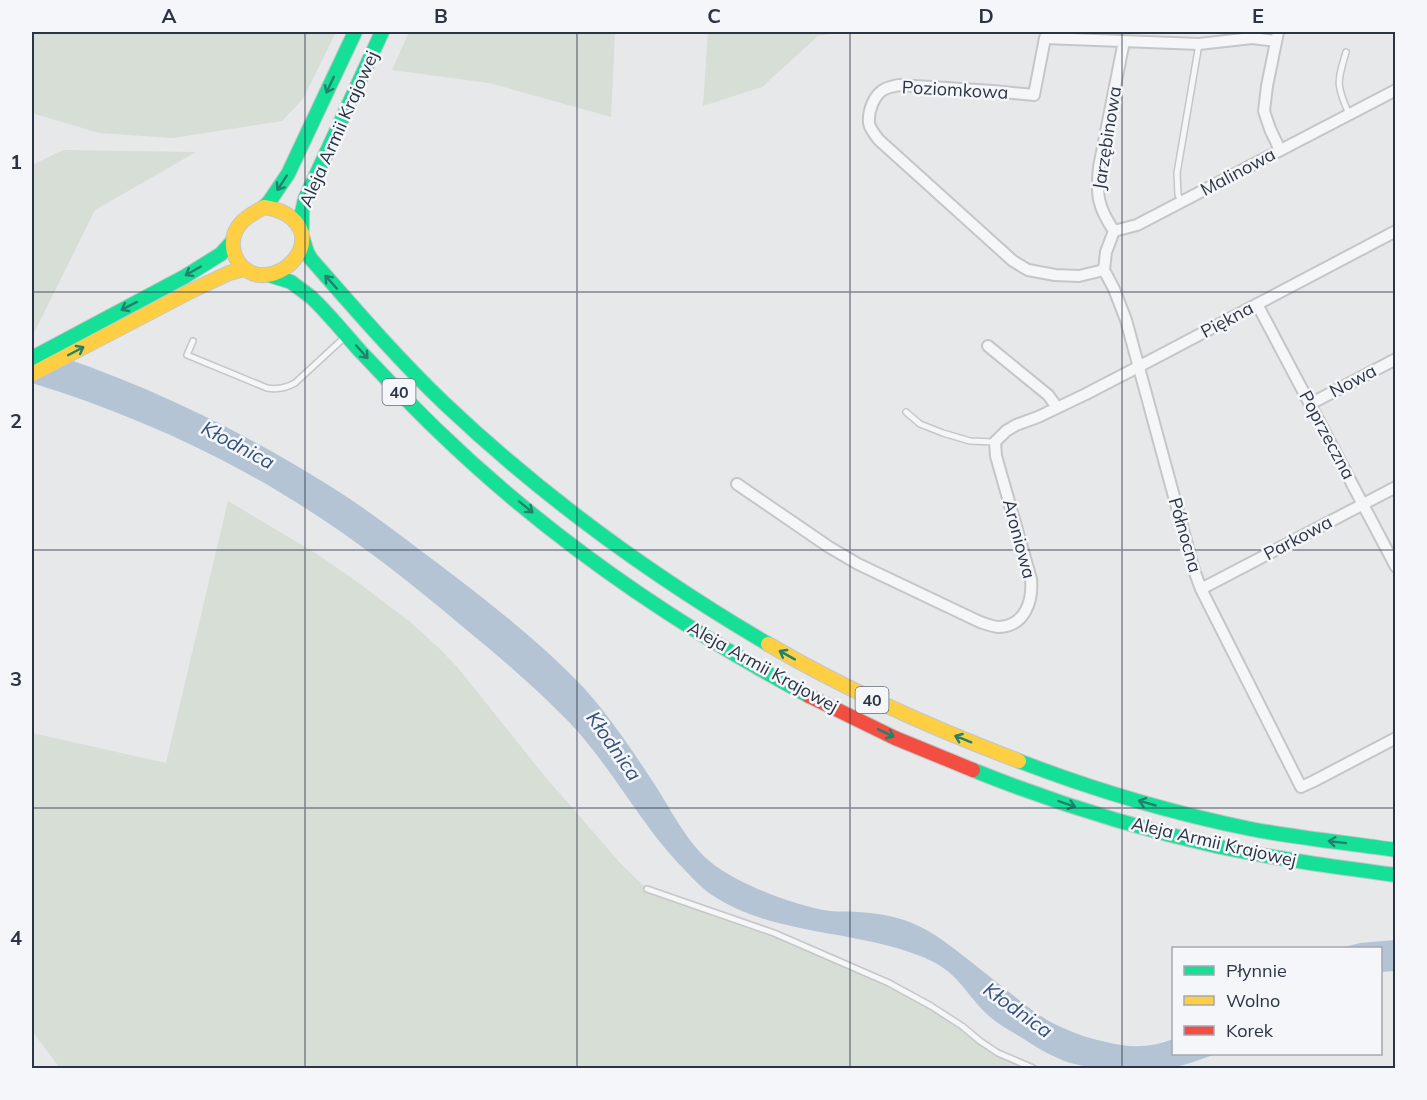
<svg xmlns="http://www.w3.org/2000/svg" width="1427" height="1100" font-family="Mulish,sans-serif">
	<rect width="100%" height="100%" fill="#e6e8ea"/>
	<!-- green -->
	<path fill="#d6ded6" d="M32,32H336L303,99L282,121L173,138L99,133L32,113Z
		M409,32H615L611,117L489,83L392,70Z
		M708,32H839L818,36L762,87L703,106Z
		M63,150L196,152L95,210L32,337V165Z
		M228,501L317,554L356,581L409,621L439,648L458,668L542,773L622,865L647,889L774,933L889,983L931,1006L980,1041L1033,1068H60L32,1031V733L166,763Z"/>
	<!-- water -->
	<path fill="#b4c4d5" d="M32,347C137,380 240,429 333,488C370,511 405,539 440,565C490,603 540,642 583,687C611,718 634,753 657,788C675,817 691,850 720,869C749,888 796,906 830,911C839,912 849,911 858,912C876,913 895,916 912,923C934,932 952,947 970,961C986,974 1003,987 1019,1000C1028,1007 1038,1015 1047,1020C1065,1030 1086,1038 1106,1042C1129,1048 1151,1048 1173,1039L1174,1054H1216C1201,1059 1185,1066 1168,1068C1159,1069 1149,1068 1140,1068C1114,1068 1087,1070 1062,1060C1047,1054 1033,1045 1019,1036C1009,1030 998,1024 989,1016C975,1004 965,987 951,974C942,966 931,960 920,956C852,929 771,936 709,893C698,885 688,873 678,863C638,820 610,765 569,722C536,688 500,657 463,627C396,570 325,516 248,474C179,436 107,406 32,383Z
		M1395,940V971L1381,972L1380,948H1341L1360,943Z"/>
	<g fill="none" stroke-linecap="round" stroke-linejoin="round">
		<defs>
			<path id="lane" d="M1346,52C1337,82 1336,85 1349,114
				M1182,202L1178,195L1177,173L1199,44
				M193,341L187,355L267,388C278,390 286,388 295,383L346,336
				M906,412L920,424L943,433L970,441L995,442
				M647,889L774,933L889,983L931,1006L962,1026L980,1041L998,1053L1033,1068"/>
			<path id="street" d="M1278,32L1267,86L1264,111L1270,129L1280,150
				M1114,231C1098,207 1096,196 1099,167L1124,41
				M1104,270L1079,276L1055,275L1028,270L1013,261L879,140C875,135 870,129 869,123C868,111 874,94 885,89C889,87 894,86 899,85L993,91L1034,95L1045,38L1199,44L1252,38L1276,41
				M1104,270L1114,289L1126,320L1194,570L1201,589L1301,787L1314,781L1396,738
				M1104,270L1106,252L1114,231L1137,225L1396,90
				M1257,304L1396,567
				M988,346L1048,395L1057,407
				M1310,404L1396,359
				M737,484L829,547L858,564L980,622C986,624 993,627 999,627C1025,626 1033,601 1031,579L996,456L995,442L1006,431L1016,425L1038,417L1086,394L1138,367L1396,231
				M1201,589L1396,487"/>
			<path id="fast" d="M264,207L269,202L288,174L355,32
				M302,228V212L305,199L382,32
				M303,239L307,252L311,259C354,308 397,358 444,403C542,496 652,576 768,644
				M269,275L291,282L311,297C329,314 344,333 360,351C385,377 410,404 436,429C546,536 674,624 809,696
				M32,358L184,277L221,254L232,242
				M1019,761C1094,790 1172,813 1251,829C1299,838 1348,843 1396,850
				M973,770C1050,801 1136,828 1216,846C1276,859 1336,867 1396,875"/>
			<path id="slow" d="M264,207C272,208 279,210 286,214C328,240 279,290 248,271C231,261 228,237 241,223C247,216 256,212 264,207Z
				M32,374L193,290L229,273L244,269
				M768,644C848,691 932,728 1019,761"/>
			<path id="jam" d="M809,696L895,738L973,770"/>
		</defs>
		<!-- lane casing -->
		<use href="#lane" stroke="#c4c6c8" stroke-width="8"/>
		<!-- street casing -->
		<use href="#street" stroke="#c4c6c8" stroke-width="14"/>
		<!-- fast casing -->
		<use href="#fast" stroke="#c4c6c8" stroke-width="16"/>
		<!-- slow casing -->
		<use href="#slow" stroke="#c4c6c8" stroke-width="16"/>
		<!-- jam casing -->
		<use href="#jam" stroke="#c4c6c8" stroke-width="16"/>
		<!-- lane -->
		<use href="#lane" stroke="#f5f6f7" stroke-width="5"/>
		<!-- street -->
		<use href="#street" stroke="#f5f6f7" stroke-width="10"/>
		<!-- fast -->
		<use href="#fast" stroke="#16e098" stroke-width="14"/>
		<!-- slow -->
		<use href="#slow" stroke="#ffcf43" stroke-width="14"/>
		<!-- jam -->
		<use href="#jam" stroke="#f24e42" stroke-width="14"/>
	</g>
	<!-- one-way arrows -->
	<defs><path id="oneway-shaft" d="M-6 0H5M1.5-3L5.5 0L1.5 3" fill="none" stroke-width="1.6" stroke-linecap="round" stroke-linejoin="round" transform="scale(1.5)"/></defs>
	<g stroke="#22816a">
		<use href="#oneway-shaft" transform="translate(330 85) rotate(115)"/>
		<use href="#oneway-shaft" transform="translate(282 183) rotate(123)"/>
		<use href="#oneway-shaft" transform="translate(193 271) rotate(150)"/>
		<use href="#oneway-shaft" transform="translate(331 282) rotate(-132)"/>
		<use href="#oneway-shaft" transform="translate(129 306) rotate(153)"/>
		<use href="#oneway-shaft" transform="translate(76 351) rotate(-28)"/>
		<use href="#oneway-shaft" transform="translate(362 352) rotate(48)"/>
		<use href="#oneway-shaft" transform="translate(526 507) rotate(39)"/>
		<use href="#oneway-shaft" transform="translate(787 655) rotate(-151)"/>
		<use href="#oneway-shaft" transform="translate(886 733) rotate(25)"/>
		<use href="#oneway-shaft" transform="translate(963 739) rotate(-158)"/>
		<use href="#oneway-shaft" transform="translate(1147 803) rotate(-164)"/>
		<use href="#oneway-shaft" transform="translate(1067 804) rotate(18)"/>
		<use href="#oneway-shaft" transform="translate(1337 842) rotate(-173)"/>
	</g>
	<!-- grid -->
	<path fill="none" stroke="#2b3445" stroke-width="1.5" stroke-opacity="0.55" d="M305,32V1068M577,32V1068M850,32V1068M1122,32V1068M32,292H1396M32,550H1396M32,808H1396"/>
	<g text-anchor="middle" stroke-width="5" stroke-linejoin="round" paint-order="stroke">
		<!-- shield labels -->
		<g fill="#f4f6f9" stroke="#676e7b" stroke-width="1.5">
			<rect x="382.5" y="379" width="33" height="26" rx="4.5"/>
			<rect x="855.5" y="687" width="33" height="26" rx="4.5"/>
		</g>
		<g font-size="16" font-weight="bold" fill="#2b3445">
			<text x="399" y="398">40</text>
			<text x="872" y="706">40</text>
		</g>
		<!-- street labels -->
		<g font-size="18" fill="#2b3445" stroke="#f4f6f9">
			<text transform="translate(955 90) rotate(3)" y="6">Poziomkowa</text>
			<text transform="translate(339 129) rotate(-66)" y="6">Aleja Armii Krajowej</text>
			<text transform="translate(1107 138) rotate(-81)" y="6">Jarzębinowa</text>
			<text transform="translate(1238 172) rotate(-28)" y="6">Malinowa</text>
			<text transform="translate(1227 320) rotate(-28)" y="6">Piękna</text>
			<text transform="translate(1353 381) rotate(-28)" y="6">Nowa</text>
			<text transform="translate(1327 435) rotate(62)" y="6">Poprzeczna</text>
			<text transform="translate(1185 535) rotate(74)" y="6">Północna</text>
			<text transform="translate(1298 538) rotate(-28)" y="6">Parkowa</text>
			<text transform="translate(1019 539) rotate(75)" y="6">Aroniowa</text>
			<text transform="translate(763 667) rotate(29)" y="6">Aleja Armii Krajowej</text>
			<text transform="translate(1214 842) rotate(13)" y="6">Aleja Armii Krajowej</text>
		</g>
		<!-- water labels -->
		<g font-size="20" font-style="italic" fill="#34527a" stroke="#f4f6f9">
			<text transform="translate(238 445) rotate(28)" y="7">Kłodnica</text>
			<text transform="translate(614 746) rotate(55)" y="7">Kłodnica</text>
			<text transform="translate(1018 1010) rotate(36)" y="7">Kłodnica</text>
		</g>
	</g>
	<!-- border -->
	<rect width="1427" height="1100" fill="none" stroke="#f4f6f9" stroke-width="66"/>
	<!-- legend -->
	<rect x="1172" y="947" width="210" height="108" fill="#f4f6f9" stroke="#a4a8b1" stroke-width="1.5"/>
	<rect x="1184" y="966" width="30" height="9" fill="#16e098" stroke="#a4a8b1" stroke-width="1.5"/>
	<text x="1226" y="977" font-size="18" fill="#2b3445">Płynnie</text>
	<rect x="1184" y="996" width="30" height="9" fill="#ffcf43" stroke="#a4a8b1" stroke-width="1.5"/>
	<text x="1226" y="1007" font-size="18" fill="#2b3445">Wolno</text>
	<rect x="1184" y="1026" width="30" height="9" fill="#f24e42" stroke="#a4a8b1" stroke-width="1.5"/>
	<text x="1226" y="1037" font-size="18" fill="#2b3445">Korek</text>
	<rect x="33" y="33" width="1361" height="1034" fill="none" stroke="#2b3445" stroke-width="2"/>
	<g font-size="20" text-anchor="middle" font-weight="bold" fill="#2b3445">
		<text x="169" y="23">A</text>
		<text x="441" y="23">B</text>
		<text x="714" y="23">C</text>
		<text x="986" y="23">D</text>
		<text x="1258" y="23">E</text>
		<text x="16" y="169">1</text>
		<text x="16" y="428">2</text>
		<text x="16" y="686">3</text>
		<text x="16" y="945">4</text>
	</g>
</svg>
